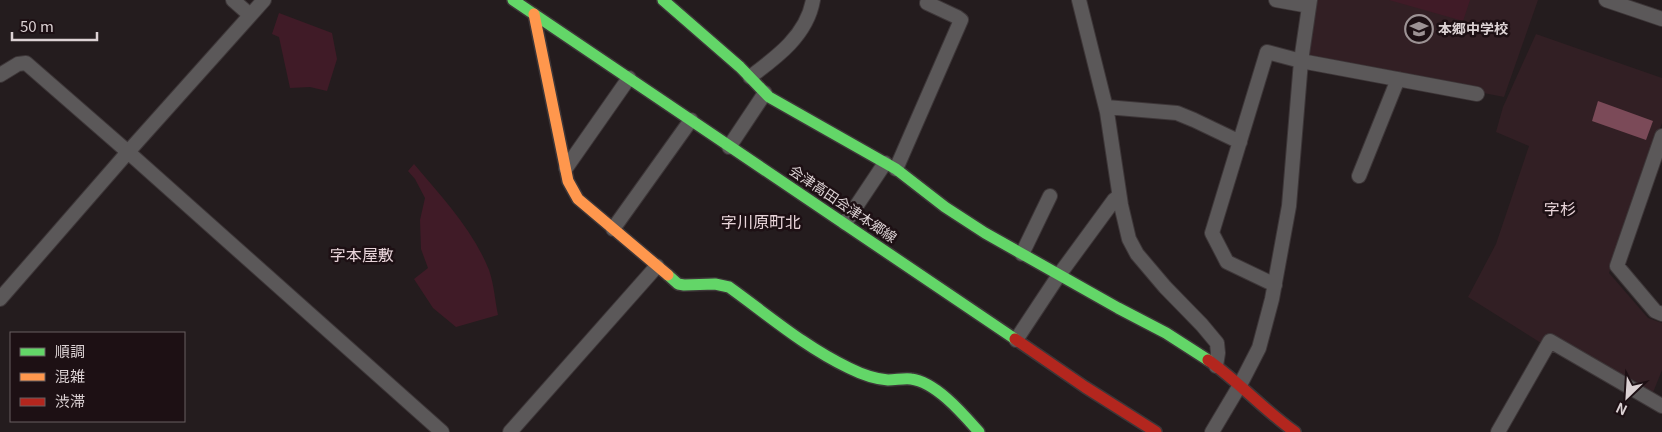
<svg xmlns="http://www.w3.org/2000/svg" width="1662" height="432" font-family="Georgia,'Noto Sans JP',serif">
	<rect width="100%" height="100%" fill="#241c1e"/>
	<!-- built -->
	<path fill="#321f24" d="M1315,0H1538L1504,97L1304,58Z
		M1536,34L1662,78V123L1609,273L1648,318L1662,323V370L1652,395L1597,365L1547,334L1541,343L1468,297L1496,244L1529,146L1496,132L1503,107Z"/>
	<!-- green -->
	<path fill="#401b27" d="M1389,0H1470L1463,21Z
		M279,13L332,33L337,59L327,91L310,87L290,88L279,37L272,34Z
		M414,164C442,197 473,230 489,270C494,284 495,301 498,315L456,327L433,308L414,279L428,268L421,249L420,220L425,198L415,179L408,171Z"/>
	<!-- water -->
	<path fill="#7b4a58" d="M1598,101L1653,121L1646,140L1592,121Z"/>
	<g fill="none" stroke-linecap="round" stroke-linejoin="round">
		<defs>
			<path id="street" d="M233,0L250,15
				M1079,0L1107,112L1121,205L1129,239L1137,254L1165,287L1202,325L1217,343L1218,353L1216,366
				M1276,0L1309,6
				M1606,0L1662,19
				M0,75L18,64L26,63L128,152L442,432
				M750,77C777,57 807,35 813,0
				M1106,107L1177,113L1194,120L1240,142
				M1662,136L1617,266L1655,311L1662,314
				M729,147L765,93
				M566,168L629,78
				M896,169L961,20L957,17L927,3
				M1359,176L1398,79
				M845,223L885,163
				M613,229L691,120
				M1022,254L1050,196
				M1275,285L1227,262L1212,233L1267,52L1301,61L1477,94
				M0,299L128,152L264,0
				M1016,340L1059,275L1114,200L1119,196
				M510,432L657,266
				M1212,432L1240,385L1259,348L1272,299L1289,206L1301,61L1310,0
				M1498,432L1550,341L1662,406"/>
			<path id="fast" d="M513,0L1015,339
				M663,0L740,67L769,97L896,169L945,207L985,233L1118,308L1166,333L1208,360
				M668,275L678,284L684,285L715,284L729,287C768,315 805,347 849,368C861,374 874,379 888,380C896,380 904,378 911,379C936,382 963,414 979,432"/>
			<path id="slow" d="M534,14L568,181L578,199L668,275"/>
			<path id="jam" d="M1015,339L1085,387L1156,432
				M1208,360C1239,382 1264,410 1295,432"/>
		</defs>
		<!-- street casing -->
		<use href="#street" stroke="#3d3638" stroke-width="16"/>
		<!-- fast casing -->
		<use href="#fast" stroke="#3d3638" stroke-width="14"/>
		<!-- slow casing -->
		<use href="#slow" stroke="#3d3638" stroke-width="14"/>
		<!-- jam casing -->
		<use href="#jam" stroke="#3d3638" stroke-width="14"/>
		<!-- street -->
		<use href="#street" stroke="#5b5859" stroke-width="14"/>
		<!-- fast -->
		<use href="#fast" stroke="#63d668" stroke-width="11"/>
		<!-- slow -->
		<use href="#slow" stroke="#ff974d" stroke-width="11"/>
		<!-- jam -->
		<use href="#jam" stroke="#b3261e" stroke-width="11"/>
	</g>
	<!-- icons -->
	<defs>
		<symbol id="school-ring" viewBox="-11 -11 22 22"><circle r="9.5" fill="#1d1014" stroke="#9c9294" stroke-width="1.5"/><path d="M0-5L7-2L0 1L-7-2ZM-4 1L0 2.5L4 1V4Q0 6-4 4Z" fill="#9c9294"/></symbol>
	</defs>
	<g fill-rule="evenodd">
		<use href="#school-ring" x="1403" y="13" width="32" height="32"/>
	</g>
	<g text-anchor="middle" stroke-width="5" stroke-linejoin="round" paint-order="stroke">
		<!-- poi labels -->
		<g font-size="14" font-weight="bold" fill="#dcd2d4" stroke="#1d1014" text-anchor="start">
			<text x="1438" y="34">本郷中学校</text>
		</g>
		<!-- street labels -->
		<g font-size="14" fill="#dcd2d4" stroke="#1d1014">
			<text transform="translate(843 204) rotate(34)" y="5">会津高田会津本郷線</text>
		</g>
		<!-- quarter labels -->
		<g font-size="16" fill="#e8d4d9" stroke="#1d1014">
			<text x="1560" y="215">字杉</text>
			<text x="761" y="228">字川原町北</text>
			<text x="362" y="261">字本屋敷</text>
		</g>
	</g>
	<!-- legend -->
	<rect x="10" y="332" width="175" height="90" fill="#1d1014" stroke="#695e61"/>
	<rect x="20" y="348" width="25" height="8" fill="#63d668" stroke="#695e61"/>
	<text x="55" y="357" font-size="15" fill="#dcd2d4">順調</text>
	<rect x="20" y="373" width="25" height="8" fill="#ff974d" stroke="#695e61"/>
	<text x="55" y="382" font-size="15" fill="#dcd2d4">混雑</text>
	<rect x="20" y="398" width="25" height="8" fill="#b3261e" stroke="#695e61"/>
	<text x="55" y="407" font-size="15" fill="#dcd2d4">渋滞</text>
	<!-- north arrow -->
	<g transform="translate(1627 397) rotate(205)" stroke="#1d1014" stroke-width="4" paint-order="stroke">
	<path d="M0-4L9 19L0 12L-9 19Z" fill="#dcd2d4"/>
	<text y="-8" font-size="14" font-weight="bold" text-anchor="middle" fill="#dcd2d4">N</text>
	</g>
	<!-- scale -->
	<path d="M12 32v8h85v-8" fill="none" stroke="#dcd2d4" stroke-width="2.5"/>
	<text x="20" y="32" font-size="15" fill="#dcd2d4" stroke="#1d1014" stroke-width="4" paint-order="stroke">50 m</text>
</svg>
